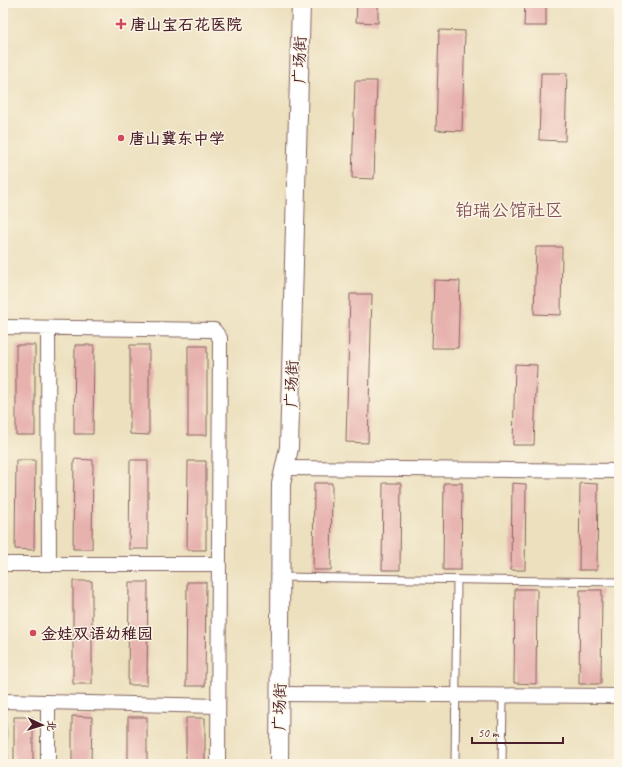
<svg xmlns="http://www.w3.org/2000/svg" width="622" height="767" font-family="Caveat,'LXGW WenKai TC',sans-serif">
	<rect width="100%" height="100%" fill="#fcf5e5"/>
	<filter id="ink" filterUnits="userSpaceOnUse"><feTurbulence type="fractalNoise" baseFrequency=".025" numOctaves="2"/><feDisplacementMap in="SourceGraphic" scale="8" xChannelSelector="R" yChannelSelector="G"/><feConvolveMatrix kernelMatrix="1 2 1 2 8 2 1 2 1" color-interpolation-filters="sRGB"/></filter>
	<filter id="wash" filterUnits="userSpaceOnUse"><feTurbulence type="fractalNoise" baseFrequency=".012" numOctaves="4" result="noise"/><feDisplacementMap in="SourceGraphic" scale="16" xChannelSelector="R" yChannelSelector="G"/><feGaussianBlur stdDeviation="0.9" result="paint"/><feColorMatrix in="noise" values="0 0 0 0 0 0 0 0 0 0 0 0 0 0 0 0 0 1.4 0 .05"/><feComposite in="paint" operator="in"/></filter>
	<g filter="url(#wash)">
		<rect width="100%" height="100%" fill="#ece0be"/>
		<!-- green -->
		<path fill="#8ec97e" stroke="#6c7454" d="M3,707H6L5,764H3Z"/>
		<g id="blocks">
			<!-- building -->
			<path fill="#e7b1ae" d="M357,3H378V23L356,22Z
				M525,3H546V26H524Z
				M439,30L465,31L462,131L436,130Z
				M541,73H567L565,141L539,140Z
				M355,81H377L374,179L352,178Z
				M536,247H562L561,315L534,314Z
				M434,280L460,281L458,348H432Z
				M350,294H372L368,443L346,442Z
				M16,345H35V435H16Z
				M75,345H94L93,434H74Z
				M130,345H149V435L130,434Z
				M188,346H207V435H188Z
				M515,364L537,365L534,445H513Z
				M74,459L93,460L92,549H73Z
				M16,460H35L34,550L15,549Z
				M130,460H148V549H129Z
				M188,461H206V550H187Z
				M314,483H332L331,570H313Z
				M383,483H401L400,570H382Z
				M444,483H462L461,570H443Z
				M512,483L526,484L525,570H511Z
				M580,483L598,484L597,570H579Z
				M73,581H92V684H73Z
				M129,582H148L147,685H128Z
				M187,582H206L205,686H186Z
				M515,589H537L536,684L514,683Z
				M580,590H602L601,684H579Z
				M72,716L92,717L91,764H72Z
				M14,717H33V764H14Z
				M128,717H147V764H128Z
				M186,718H205V764H186Z"/>
		</g>
	</g>
	<g filter="url(#ink)">
		<use href="#blocks" fill-opacity="0" stroke="#83635e" stroke-width="1"/>
		<g fill="none" stroke-linecap="round" stroke-linejoin="round">
			<defs>
				<path id="service" d="M281,577L619,582
					M455,764L457,580
					M502,764L503,695"/>
				<path id="minor" d="M3,327L214,330L220,338L218,764
					M48,328L49,564
					M285,468L619,471
					M3,564H219
					M279,694L619,696
					M3,701L218,706
					M48,764V702"/>
				<path id="tertiary" d="M279,764L281,484L289,448L301,3"/>
			</defs>
			<!-- service casing -->
			<use href="#service" stroke="#83635e" stroke-width="9"/>
			<!-- minor casing -->
			<use href="#minor" stroke="#83635e" stroke-width="16"/>
			<!-- tertiary casing -->
			<use href="#tertiary" stroke="#83635e" stroke-width="20"/>
			<!-- service -->
			<use href="#service" stroke="#fff" stroke-width="7"/>
			<!-- minor -->
			<use href="#minor" stroke="#fff" stroke-width="14"/>
			<!-- tertiary -->
			<use href="#tertiary" stroke="#fff" stroke-width="18"/>
		</g>
	</g>
	<!-- markers -->
	<g fill="#d1495b" stroke="#fcf5e5" stroke-width="1.5">
		<path d="M119 18h4v4h4v4h-4v4h-4v-4h-4v-4h4z"/>
		<circle cx="121" cy="138" r="4"/>
		<circle cx="33" cy="633" r="4"/>
	</g>
	<g text-anchor="middle" stroke-width="3" stroke-linejoin="round" paint-order="stroke">
		<!-- poi labels -->
		<g font-size="16" font-weight="bold" fill="#4a1f2b" stroke="#fcf5e5" text-anchor="start">
			<text x="130" y="30">唐山宝石花医院</text>
			<text x="129" y="144">唐山冀东中学</text>
			<text x="41" y="639">金娃双语幼稚园</text>
		</g>
		<!-- street labels -->
		<g font-size="16" fill="#4a1f2b" stroke="#fcf5e5">
			<text transform="translate(299 60) rotate(-89)" y="6">广场街</text>
			<text transform="translate(291 384) rotate(-89)" y="6">广场街</text>
			<text transform="translate(279 707) rotate(-89)" y="6">广场街</text>
		</g>
		<!-- quarter labels -->
		<g font-size="18" fill="#815259" stroke="#fcf5e5">
			<text x="509" y="216">铂瑞公馆社区</text>
		</g>
	</g>
	<!-- margin -->
	<rect width="622" height="767" fill="none" stroke="#fcf5e5" stroke-width="16"/>
	<!-- north arrow -->
	<g transform="translate(42 725) rotate(94)" stroke="#fcf5e5" stroke-width="3" paint-order="stroke">
	<path d="M0-3L7 15L0 10L-7 15Z" fill="#4a1f2b"/>
	<text y="-6" font-size="11" font-weight="bold" text-anchor="middle" fill="#4a1f2b">北</text>
	</g>
	<!-- scale -->
	<path d="M472 737v6h91v-6" fill="none" stroke="#4a1f2b" stroke-width="2"/>
	<text x="478" y="737" font-size="12" fill="#4a1f2b" stroke="#fcf5e5" stroke-width="3" paint-order="stroke">50 m</text>
</svg>
